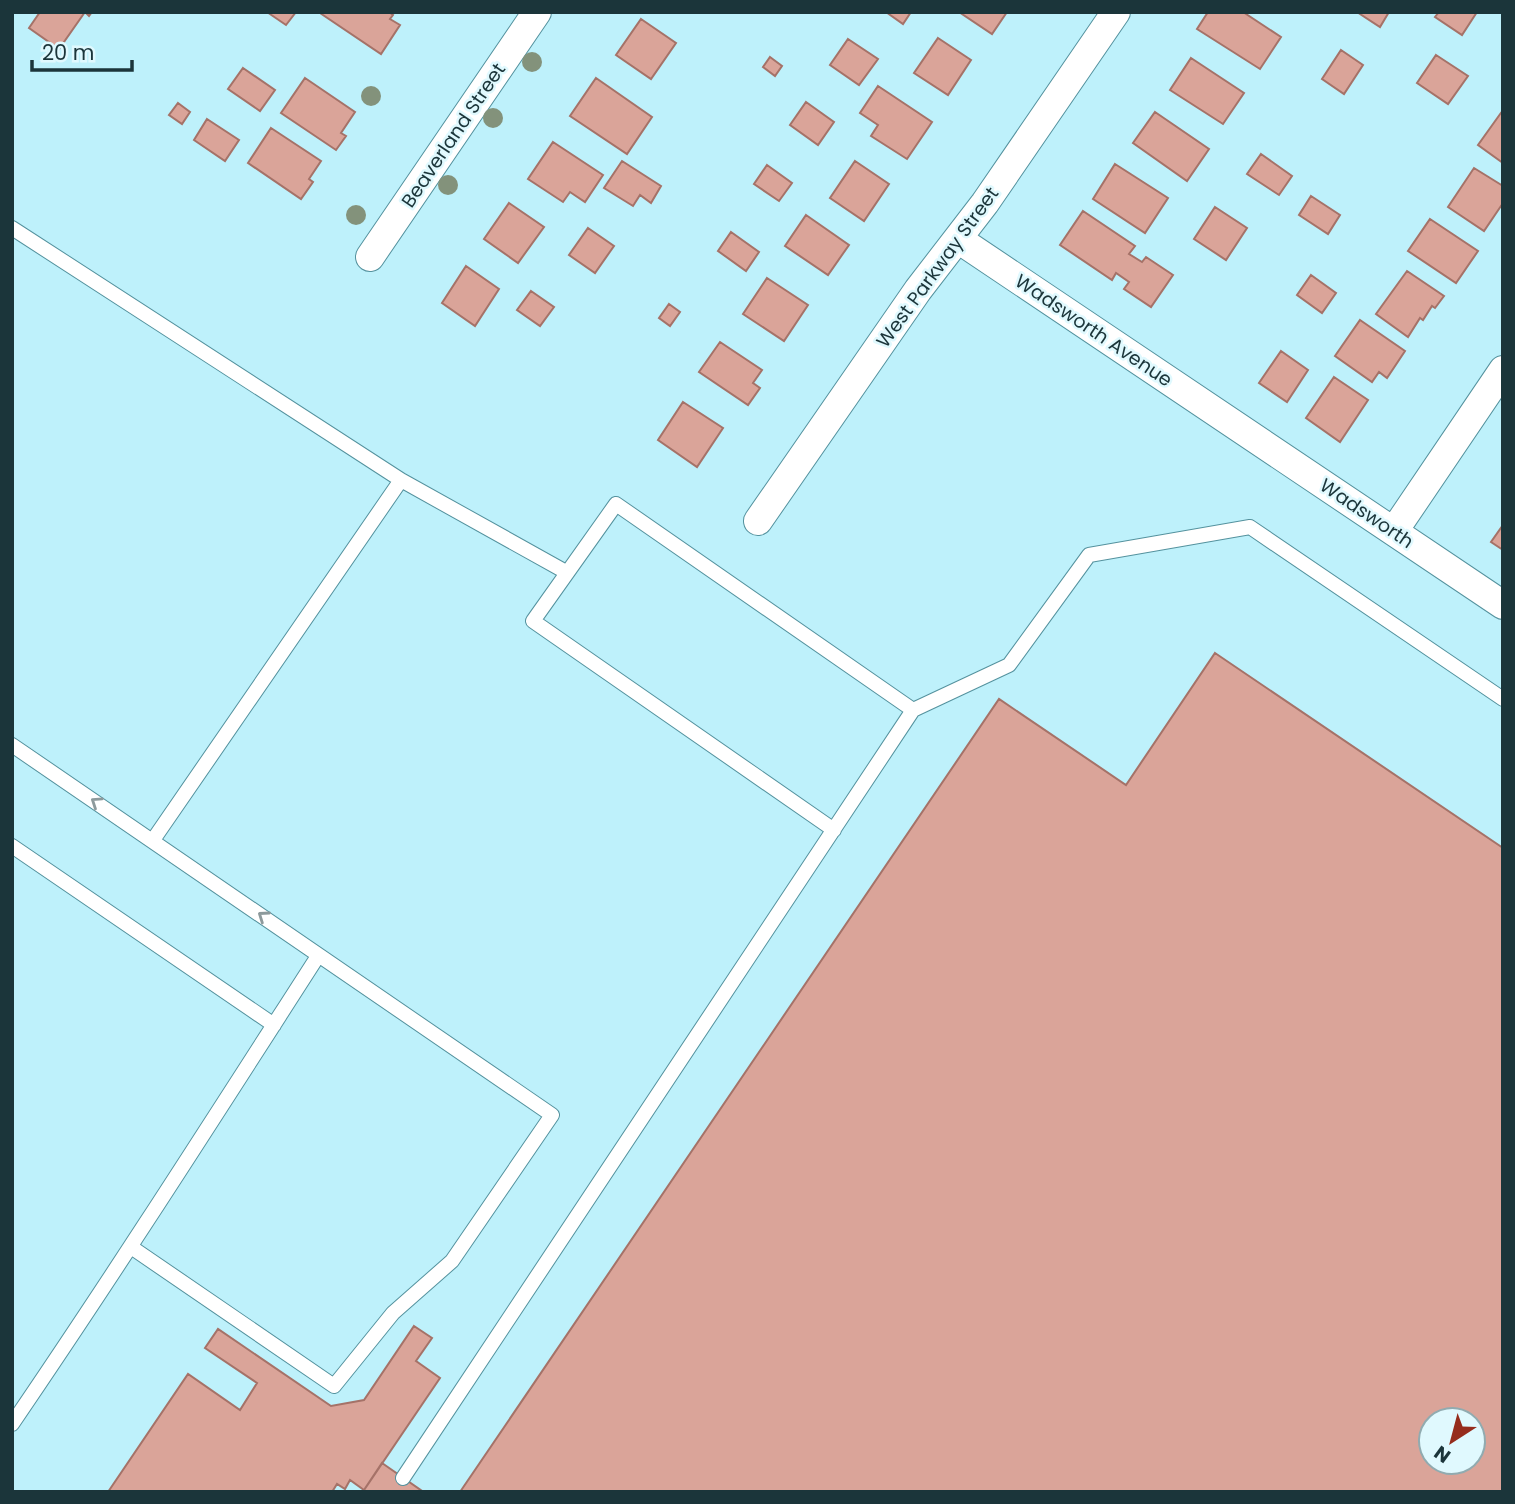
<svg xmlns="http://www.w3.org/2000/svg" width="1515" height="1504" font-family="Poppins,sans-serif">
	<rect width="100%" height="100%" fill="#bef1fb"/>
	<!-- building -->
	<path fill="#daa499" stroke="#a57268" stroke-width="2" fill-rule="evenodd" d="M40,12H92L89,16L85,12L59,49L29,28Z
		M267,12H296L286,25Z
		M389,12L393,15L390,19L400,25L381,54L320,13Z
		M886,12H911L903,24Z
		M959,12H1007L992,34Z
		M1208,12H1243L1281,37L1260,69L1197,29Z
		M1357,12H1389L1380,27Z
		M1439,12H1477L1462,35L1435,17Z
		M641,19L676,43L651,79L616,55Z
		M938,38L971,60L948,95L914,73Z
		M848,39L878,59L859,85L830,65Z
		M1341,50L1363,65L1344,94L1322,79Z
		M1436,55L1468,76L1448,104L1417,83Z
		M770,57L782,66L775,76L763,67Z
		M1191,58L1244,93L1223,124L1170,90Z
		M243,68L275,90L260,111L228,89Z
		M305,78L355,112L341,133L346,136L336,150L281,113Z
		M596,78L652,117L627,154L570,116Z
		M878,86L932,122L907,159L871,136L878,125L860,113Z
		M806,102L834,122L818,145L790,125Z
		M178,103L190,112L182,124L169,115Z
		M1503,110V163L1478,145Z
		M1155,112L1209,149L1187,181L1133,143Z
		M207,119L239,140L225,161L194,140Z
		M271,128L321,161L309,179L313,182L301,199L248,163Z
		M553,142L603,175L585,202L570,192L563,202L528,179Z
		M1261,154L1292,176L1279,195L1247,174Z
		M622,161L661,186L651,203L640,195L633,206L604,188Z
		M855,161L889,184L864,221L830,198Z
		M1115,164L1168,198L1145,233L1093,199Z
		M767,165L792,183L779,201L754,184Z
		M1474,168L1503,186V203L1484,231L1448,207Z
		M1311,196L1340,215L1328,234L1299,215Z
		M509,203L544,227L518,263L484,239Z
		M1215,207L1247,228L1226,260L1194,239Z
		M1083,211L1135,246L1129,254L1142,262L1146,257L1173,275L1151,307L1124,289L1129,282L1116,273L1112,280L1060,245Z
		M806,215L849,245L828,275L785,246Z
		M1430,219L1478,251L1456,283L1408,251Z
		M588,228L614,246L595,273L569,255Z
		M731,232L759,252L746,271L718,251Z
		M466,266L499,289L475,326L442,303Z
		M1407,271L1444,296L1435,308L1432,306L1423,320L1420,318L1408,337L1376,314Z
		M1311,275L1336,293L1322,313L1297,295Z
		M767,278L808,305L784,341L743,314Z
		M531,291L554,307L540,326L517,310Z
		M669,304L680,312L670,326L659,318Z
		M1360,320L1405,351L1387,378L1379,372L1372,382L1335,356Z
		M720,342L762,370L753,383L760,388L748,405L699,372Z
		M1281,351L1308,370L1287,402L1259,383Z
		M1334,377L1368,400L1340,442L1306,418Z
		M683,402L723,428L697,467L658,440Z
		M1503,525V550L1491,542Z
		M1215,653L1503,848V1492H460L999,699L1126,785ZM1431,1420H1473V1462H1431Z
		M414,1326L432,1338L416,1361L440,1378L364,1490L350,1480L345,1489L337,1484L332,1492H108L188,1374L240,1410L257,1383L205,1348L218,1329L331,1406L364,1400Z
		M382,1463L422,1491L421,1492H367L364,1490Z"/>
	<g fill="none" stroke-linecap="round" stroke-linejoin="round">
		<defs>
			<path id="lane" d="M12,228L401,480L153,840
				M401,480L566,572
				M12,745L552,1115L452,1261L393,1313L334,1386L131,1247
				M834,830L533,621L616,504L913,710
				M12,846L274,1025
				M12,1424C117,1270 217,1113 318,956
				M403,1478L913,710L1009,665L1089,555L1250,527L1503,699"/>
			<path id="street" d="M958,239L1503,605
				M370,257L537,12
				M758,521L918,290L985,203L1116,12
				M1394,531L1503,370"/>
		</defs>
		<!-- lane casing -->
		<use href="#lane" stroke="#54929e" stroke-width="16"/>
		<!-- street casing -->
		<use href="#street" stroke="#54929e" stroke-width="30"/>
		<!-- lane -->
		<use href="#lane" stroke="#fff" stroke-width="14"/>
		<!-- street -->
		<use href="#street" stroke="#fff" stroke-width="28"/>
	</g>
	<!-- trees -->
	<g fill="#83927b">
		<circle cx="532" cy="62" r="10"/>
		<circle cx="371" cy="96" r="10"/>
		<circle cx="493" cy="118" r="10"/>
		<circle cx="448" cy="185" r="10"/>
		<circle cx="356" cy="215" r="10"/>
	</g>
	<!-- one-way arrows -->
	<defs><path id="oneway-chevron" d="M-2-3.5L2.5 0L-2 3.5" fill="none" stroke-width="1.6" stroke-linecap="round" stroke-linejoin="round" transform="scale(1.75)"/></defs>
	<g stroke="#8d9a9c">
		<use href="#oneway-chevron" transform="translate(96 802) rotate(-146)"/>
		<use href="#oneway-chevron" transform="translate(263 916) rotate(-145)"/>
	</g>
	<g text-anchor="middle" stroke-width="5" stroke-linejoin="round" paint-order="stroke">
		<!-- street labels -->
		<g font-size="19" fill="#1b353a" stroke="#e0f9fe">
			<text transform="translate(453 135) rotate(-56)" y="7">Beaverland Street</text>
			<text transform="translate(937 267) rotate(-54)" y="7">West Parkway Street</text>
			<text transform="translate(1094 330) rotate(34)" y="7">Wadsworth Avenue</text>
			<text transform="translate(1367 513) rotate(34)" y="7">Wadsworth</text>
		</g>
	</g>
	<!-- border -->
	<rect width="1515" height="1504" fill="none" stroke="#1b353a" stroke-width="28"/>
	<!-- north arrow -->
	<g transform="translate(1452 1441) rotate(216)"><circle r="33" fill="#e0f9fe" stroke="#91abb0" stroke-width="2"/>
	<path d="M0-5L12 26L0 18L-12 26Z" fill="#952c1c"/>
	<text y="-10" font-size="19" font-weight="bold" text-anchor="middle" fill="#1b353a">N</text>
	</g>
	<!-- scale -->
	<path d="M32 60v10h100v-10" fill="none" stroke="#1b353a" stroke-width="3.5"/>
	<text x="42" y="60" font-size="21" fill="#1b353a" stroke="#e0f9fe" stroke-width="5" paint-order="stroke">20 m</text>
</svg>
